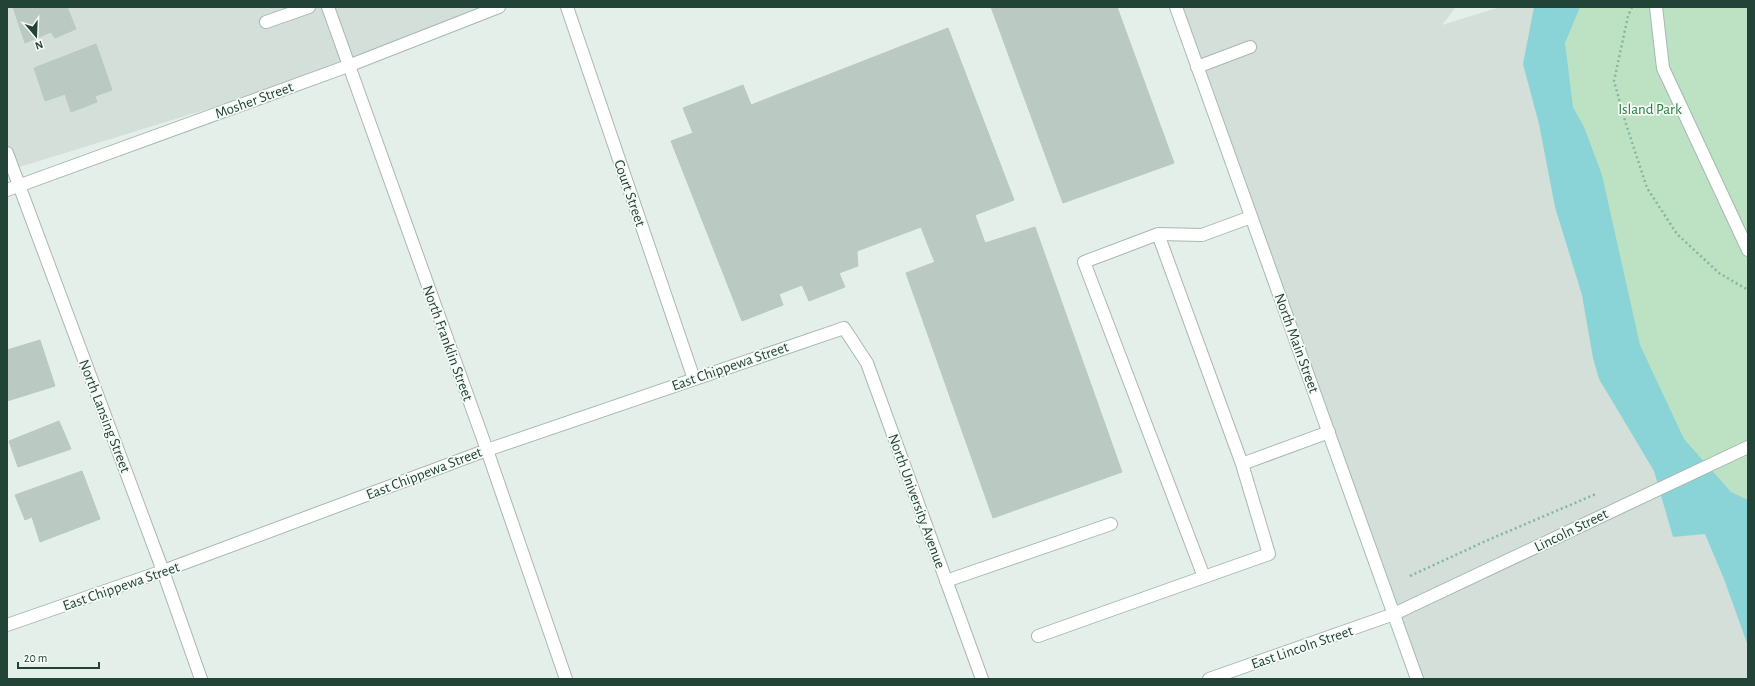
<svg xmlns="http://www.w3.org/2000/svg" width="1755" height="686" font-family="'Alegreya Sans',sans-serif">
	<rect width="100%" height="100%" fill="#e5efea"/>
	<!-- built -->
	<path fill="#d3dfd8" d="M7,7H499L348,66L13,169L7,153Z
		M1170,7H1456L1442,25L1500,7H1545L1748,606V679H1417L1210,104Z"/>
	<!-- green -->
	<path fill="#bde1c3" d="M1545,7H1748V583L1620,373Z"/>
	<!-- water -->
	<path fill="#8ad4d7" d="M1534,7H1580L1565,43L1573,107L1584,127L1602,175L1640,345L1684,439L1731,492L1748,500V646L1724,579L1705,534L1673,537L1654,471L1599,379L1593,358L1582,295L1555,207L1539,124L1523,64Z"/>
	<!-- building -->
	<path fill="#bacac2" stroke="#b7cac0" d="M13,7H67L76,29L55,38L51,32L25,43Z
		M991,7H1117L1174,163L1063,203Z
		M948,28L1014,200L975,215L985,243L935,263L921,227L857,251L858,266L839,273L845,287L809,301L802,285L779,294L783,305L742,321L671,141L693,133L683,108L743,85L751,105Z
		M96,44L112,90L95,96L97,102L71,112L65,94L45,101L34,68Z
		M1035,227L1122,472L993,518L906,273L985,243Z
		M40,340L55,386L7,401V350Z
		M59,421L71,449L18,467L9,441Z
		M82,471L100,519L40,542L32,517L25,520L15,495Z"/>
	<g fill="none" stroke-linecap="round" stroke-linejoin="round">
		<defs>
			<path id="lane" d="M1656,7L1663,68L1748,250
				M266,22L309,7
				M1197,67L1250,47
				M1158,234L1202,235L1251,217
				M1242,464L1158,234L1084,262L1204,577L1269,554L1242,464L1329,432
				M946,581L1111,524
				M1038,636L1204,577"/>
			<path id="street" d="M328,7L487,450L566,679
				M567,7L694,379
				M7,153L163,571L201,679
				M7,190L348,66L499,7
				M7,625L163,571L487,450L844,328L867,363L982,679
				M1209,679L1394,614L1748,447"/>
			<path id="secondary" d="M1176,7L1417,679"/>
		</defs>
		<!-- lane casing -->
		<use href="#lane" stroke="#a7b8b1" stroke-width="14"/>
		<!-- street casing -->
		<use href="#street" stroke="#a7b8b1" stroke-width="14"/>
		<!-- secondary casing -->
		<use href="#secondary" stroke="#a2bcb0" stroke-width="14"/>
		<!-- path -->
		<path stroke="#83b5a0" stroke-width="2.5" stroke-dasharray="2 3" stroke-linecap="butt" d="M1632,7L1628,16L1614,81L1626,124L1647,188L1677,234L1719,273L1748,290
			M1410,576L1488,540L1596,494"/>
		<!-- lane -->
		<use href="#lane" stroke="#fff" stroke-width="12"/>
		<!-- street -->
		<use href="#street" stroke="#fff" stroke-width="12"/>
		<!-- secondary -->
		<use href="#secondary" stroke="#fff" stroke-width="12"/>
	</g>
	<g text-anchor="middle" stroke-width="3.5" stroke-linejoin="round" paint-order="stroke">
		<!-- street labels -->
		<g font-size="15" fill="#224337" stroke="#f6fbf8">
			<text transform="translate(254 100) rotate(-20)" y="5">Mosher Street</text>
			<text transform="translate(630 193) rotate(71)" y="5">Court Street</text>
			<text transform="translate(448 343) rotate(70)" y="5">North Franklin Street</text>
			<text transform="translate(1297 343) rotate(70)" y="5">North Main Street</text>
			<text transform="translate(730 366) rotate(-19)" y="5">East Chippewa Street</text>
			<text transform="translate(105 416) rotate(69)" y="5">North Lansing Street</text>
			<text transform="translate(424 473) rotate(-21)" y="5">East Chippewa Street</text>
			<text transform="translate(917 501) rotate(70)" y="5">North University Avenue</text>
			<text transform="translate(1571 530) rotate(-26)" y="5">Lincoln Street</text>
			<text transform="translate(121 586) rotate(-19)" y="5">East Chippewa Street</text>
			<text transform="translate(1302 647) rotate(-19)" y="5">East Lincoln Street</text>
		</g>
		<!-- park labels -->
		<g font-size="15" fill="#297d40" stroke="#f6fbf8">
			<text x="1650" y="114">Island Park</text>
		</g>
	</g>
	<!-- border -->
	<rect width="1755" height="686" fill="none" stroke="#224337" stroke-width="16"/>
	<!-- north arrow -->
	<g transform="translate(36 36) rotate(161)" stroke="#f6fbf8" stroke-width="3" paint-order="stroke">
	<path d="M0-3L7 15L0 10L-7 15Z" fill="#224337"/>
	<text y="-6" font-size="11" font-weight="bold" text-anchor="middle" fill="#224337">N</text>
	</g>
	<!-- scale -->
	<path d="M18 662v6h81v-6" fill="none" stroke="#224337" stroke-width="2"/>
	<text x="24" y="662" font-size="12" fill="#224337" stroke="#f6fbf8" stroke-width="3" paint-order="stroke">20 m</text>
</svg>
